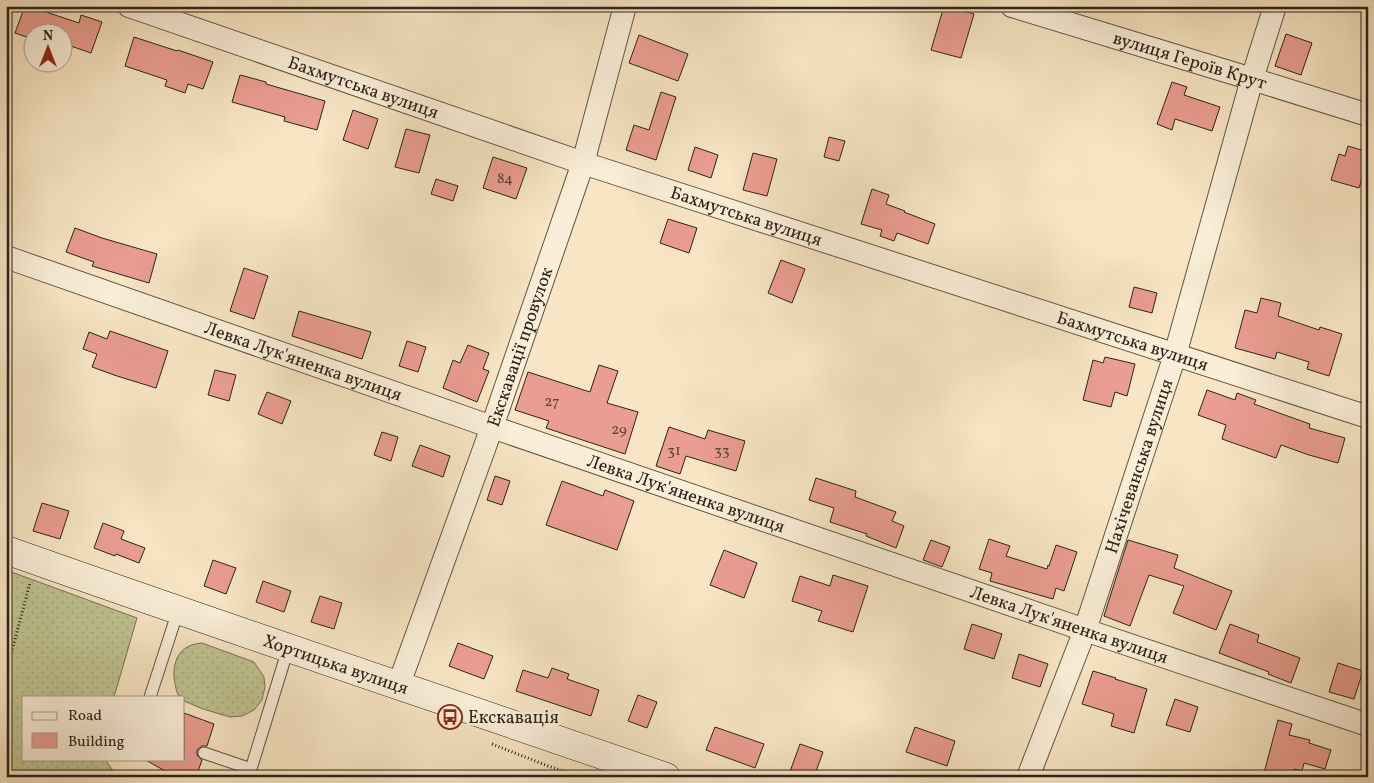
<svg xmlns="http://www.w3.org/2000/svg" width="1374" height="783" font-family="Vollkorn,serif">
	<defs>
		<pattern id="grass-dots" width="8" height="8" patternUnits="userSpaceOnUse" patternTransform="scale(1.25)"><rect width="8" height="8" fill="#c0c392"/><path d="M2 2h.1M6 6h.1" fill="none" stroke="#a5a77d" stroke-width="1.8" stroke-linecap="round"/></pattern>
	</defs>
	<rect width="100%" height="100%" fill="#f7e5c3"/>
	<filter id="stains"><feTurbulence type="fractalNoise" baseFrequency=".004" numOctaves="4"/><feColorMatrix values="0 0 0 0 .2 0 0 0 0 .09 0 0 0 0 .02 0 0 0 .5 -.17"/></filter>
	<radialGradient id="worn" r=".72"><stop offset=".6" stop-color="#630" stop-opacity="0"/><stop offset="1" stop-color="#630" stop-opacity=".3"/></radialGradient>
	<!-- grass -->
	<path fill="url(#grass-dots)" stroke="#767356" d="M6,570L137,618L114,697H24V759H105L117,777H6Z
		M202,643L254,662L264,677L265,687L262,700L254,710L242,716L230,717L203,709L184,701V697L178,695C170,673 172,645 202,643Z"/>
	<!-- building -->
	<path fill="#ea9d91" stroke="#2d231b" d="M25,6H45L43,11L79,23L81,15L102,22L91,53L62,43V32H32V39L15,33Z
		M944,6L974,14L961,58L931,50Z
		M1286,34L1312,43L1301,75L1275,66Z
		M639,35L688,54L678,81L629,63Z
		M134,37L177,51L178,50L213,62L203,89L188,84L185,93L165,86L167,80L125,66Z
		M240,75L266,82V84L325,101L317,130L284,121L285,117L232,102Z
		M1172,82L1187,87L1184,95L1220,107L1212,131L1175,119L1172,130L1157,124Z
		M661,92L676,97L656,160L626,150L634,125L649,130Z
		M353,110L378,119L368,149L343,140Z
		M406,129L430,135L419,173L395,167Z
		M829,137L845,141L839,161L824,157Z
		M1348,146L1368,152V160L1359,188L1331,180L1339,154L1345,156Z
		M695,147L718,155L711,178L688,170Z
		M753,153L777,159L767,196L743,190Z
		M493,157L527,168L516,199L483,188Z
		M436,179L458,186L453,201L431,194Z
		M872,189L889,195L886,204L905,211L904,212L935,224L928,244L897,233L894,241L880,236L882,230L861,224Z
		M668,219L697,228L689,253L660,243Z
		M75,228L102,238L157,254L149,283L92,266L94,262L66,252Z
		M781,260L805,269L792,303L768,293Z
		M244,268L268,276L254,319L230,311Z
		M1134,287L1157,293L1152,313L1129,307Z
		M1261,298L1281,303L1278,316L1319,330L1320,327L1342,334L1329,376L1307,369L1309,362L1277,352L1275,359L1235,348L1245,310L1257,313Z
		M299,311L371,332L362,359L292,336Z
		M110,331L168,351L156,388L117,376L92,367L97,354L83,349L89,332L107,339Z
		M407,341L426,347L418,372L399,366Z
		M468,345L489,353L483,369L489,371L477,402L443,388L453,360L460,363Z
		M1105,357L1135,364L1127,396L1115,392L1111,407L1083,400L1093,360L1103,363Z
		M599,365L618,371L607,403L638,412L625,454L546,428L549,421L515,410L528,372L590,392Z
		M215,370L236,375L229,401L208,395Z
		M1207,390L1235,400L1237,393L1256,400L1254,404L1310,424L1309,428L1345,438L1338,463L1309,455L1281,445L1276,458L1222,439L1226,425L1198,415Z
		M267,392L291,401L282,424L258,414Z
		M669,427L705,439L708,430L745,441L736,471L686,456L680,474L656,466Z
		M382,432L398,437L391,461L374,455Z
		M420,445L450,456L443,477L412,466Z
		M495,476L510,481L502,505L487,500Z
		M816,478L856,491L855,497L896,512L892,521L904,526L896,548L866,536L867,534L830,522L834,508L809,500Z
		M562,481L603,496L605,490L634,501L617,550L546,525Z
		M42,503L69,511L60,539L33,531Z
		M103,523L124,531L121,539L145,548L139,563L116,554L115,556L94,548Z
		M989,539L1010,546L1006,556L1047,569L1048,565L1049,566L1056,545L1077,552L1064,591L1056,588L1053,599L990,581L992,573L979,569Z
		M931,540L950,547L942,567L923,560Z
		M1128,540L1178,555L1174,568L1232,591L1216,630L1173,613L1184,586L1149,575L1130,626L1104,616Z
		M724,550L757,563L744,598L710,585Z
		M213,560L236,568L226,594L204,586Z
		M833,575L868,586L853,632L818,621L822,611L792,601L800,576L830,586Z
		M263,581L291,591L284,612L256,602Z
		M320,596L342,603L334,629L311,622Z
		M972,624L1002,634L994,659L964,649Z
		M1230,624L1259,635L1257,642L1300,658L1291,683L1268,674L1269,672L1219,653Z
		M458,643L493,656L484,679L449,666Z
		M1019,654L1048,664L1040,687L1012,678Z
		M1338,663L1363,671L1354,699L1329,692Z
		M552,668L569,674L567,679L599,690L591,716L516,691L523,670L548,678Z
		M1093,671L1116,678L1115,679L1147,689L1134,733L1111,726L1114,714L1082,704Z
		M638,695L657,702L647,728L628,721Z
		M1175,699L1198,707L1190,732L1166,725Z
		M184,713L214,724L207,746H202L197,750V755L202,760L196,777H163L165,771L144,759H184Z
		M1278,720L1292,724L1289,735L1310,740L1309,743L1331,750L1325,769L1304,763L1302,771L1294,769L1292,777H1263Z
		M715,727L764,744L755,768L706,750Z
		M915,727L955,741L947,766L906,752Z
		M800,744L823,752L814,777H788Z"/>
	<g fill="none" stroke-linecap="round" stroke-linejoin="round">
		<defs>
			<path id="lane" d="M150,697L178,611
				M204,753L251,769L288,649"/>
			<g id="street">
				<path id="s1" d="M129,6L583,163L1368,417"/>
				<path id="s2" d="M1012,6L1252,79L1368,115"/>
				<path id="s3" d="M6,257L492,427L1085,630L1368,725"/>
				<path id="s4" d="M399,684L492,427L583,163L625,6"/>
				<path id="s5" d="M1028,777L1085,630L1175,355L1252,79L1275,6"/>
			</g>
			<g id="secondary">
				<path id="s6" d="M6,550C226,628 446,701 666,777"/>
			</g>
		</defs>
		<!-- lane casing -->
		<use href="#lane" stroke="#605445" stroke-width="13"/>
		<!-- street casing -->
		<use href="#street" stroke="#605445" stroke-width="24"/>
		<!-- secondary casing -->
		<use href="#secondary" stroke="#2d231b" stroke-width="29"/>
		<!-- path -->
		<path stroke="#2d231b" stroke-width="3" stroke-dasharray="1 2.5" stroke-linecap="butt" d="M6,673L30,583
			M492,744L548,766L582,777"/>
		<!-- lane -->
		<use href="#lane" stroke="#faeed8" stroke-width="11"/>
		<!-- street -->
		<use href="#street" stroke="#faeed8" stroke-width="22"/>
		<!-- secondary -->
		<use href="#secondary" stroke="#faeed8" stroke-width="28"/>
	</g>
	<!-- icons -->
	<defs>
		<symbol id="bus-ring" viewBox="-11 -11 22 22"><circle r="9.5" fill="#faeed8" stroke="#8f2418" stroke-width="1.5"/><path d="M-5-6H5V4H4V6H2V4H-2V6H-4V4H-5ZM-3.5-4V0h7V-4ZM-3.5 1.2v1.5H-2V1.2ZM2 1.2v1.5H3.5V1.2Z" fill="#8f2418"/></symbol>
	</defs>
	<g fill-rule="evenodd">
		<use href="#bus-ring" x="436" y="703" width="28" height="28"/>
	</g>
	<g text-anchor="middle" stroke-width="5" stroke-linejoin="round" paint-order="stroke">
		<!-- number labels -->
		<g font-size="15" fill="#5c4238">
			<text x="505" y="183">84</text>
			<text x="552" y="406">27</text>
			<text x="619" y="434">29</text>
			<text x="674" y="455">31</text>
			<text x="722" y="455">33</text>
		</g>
		<!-- street labels -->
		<g font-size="18" fill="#2d231b" stroke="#faeed8">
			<text dy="6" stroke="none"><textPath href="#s2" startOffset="186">вулиця Героїв Крут</textPath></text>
			<text dy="6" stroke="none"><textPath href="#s1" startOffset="248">Бахмутська вулиця</textPath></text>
			<text dy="6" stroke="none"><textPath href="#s1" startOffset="652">Бахмутська вулиця</textPath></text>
			<text dy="6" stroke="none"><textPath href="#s1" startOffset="1058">Бахмутська вулиця</textPath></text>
			<text dy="6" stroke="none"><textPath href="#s4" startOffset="358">Екскавації провулок</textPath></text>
			<text dy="6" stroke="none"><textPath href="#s3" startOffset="315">Левка Лук'яненка вулиця</textPath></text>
			<text dy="6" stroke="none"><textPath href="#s5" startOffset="330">Нахічеванська вулиця</textPath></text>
			<text dy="6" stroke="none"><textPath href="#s3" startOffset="720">Левка Лук'яненка вулиця</textPath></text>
			<text dy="6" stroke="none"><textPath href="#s3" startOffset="1125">Левка Лук'яненка вулиця</textPath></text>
			<text dy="6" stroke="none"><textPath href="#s6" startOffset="349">Хортицька вулиця</textPath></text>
		</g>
		<!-- poi labels -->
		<g font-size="18" fill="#2d231b" stroke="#faeed8" text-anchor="start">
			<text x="468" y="723">Екскавація</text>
		</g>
	</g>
	<!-- margin -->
	<rect width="1374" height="783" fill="none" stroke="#f7e5c3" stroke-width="25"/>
	<rect x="8" y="8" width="1359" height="768" fill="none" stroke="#2d231b" stroke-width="2.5"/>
	<rect x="12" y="12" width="1349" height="758" fill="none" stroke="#2d231b"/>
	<!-- legend -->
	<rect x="22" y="696" width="162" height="65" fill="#faeed8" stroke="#a89d8c"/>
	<rect x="32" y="712" width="25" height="8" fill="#faeed8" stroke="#a89d8c"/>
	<text x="68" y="720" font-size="15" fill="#2d231b">Road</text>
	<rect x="32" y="733" width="25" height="15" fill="#ea9d91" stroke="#a89d8c"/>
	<text x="68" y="746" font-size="15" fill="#2d231b">Building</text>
	<!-- north arrow -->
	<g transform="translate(48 48)"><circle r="24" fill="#faeed8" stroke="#a89d8c"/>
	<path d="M0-4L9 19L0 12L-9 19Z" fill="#8f2418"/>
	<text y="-8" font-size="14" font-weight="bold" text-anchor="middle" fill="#2d231b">N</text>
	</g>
	<rect width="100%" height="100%" filter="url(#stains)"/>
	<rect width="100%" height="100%" fill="url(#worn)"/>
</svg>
